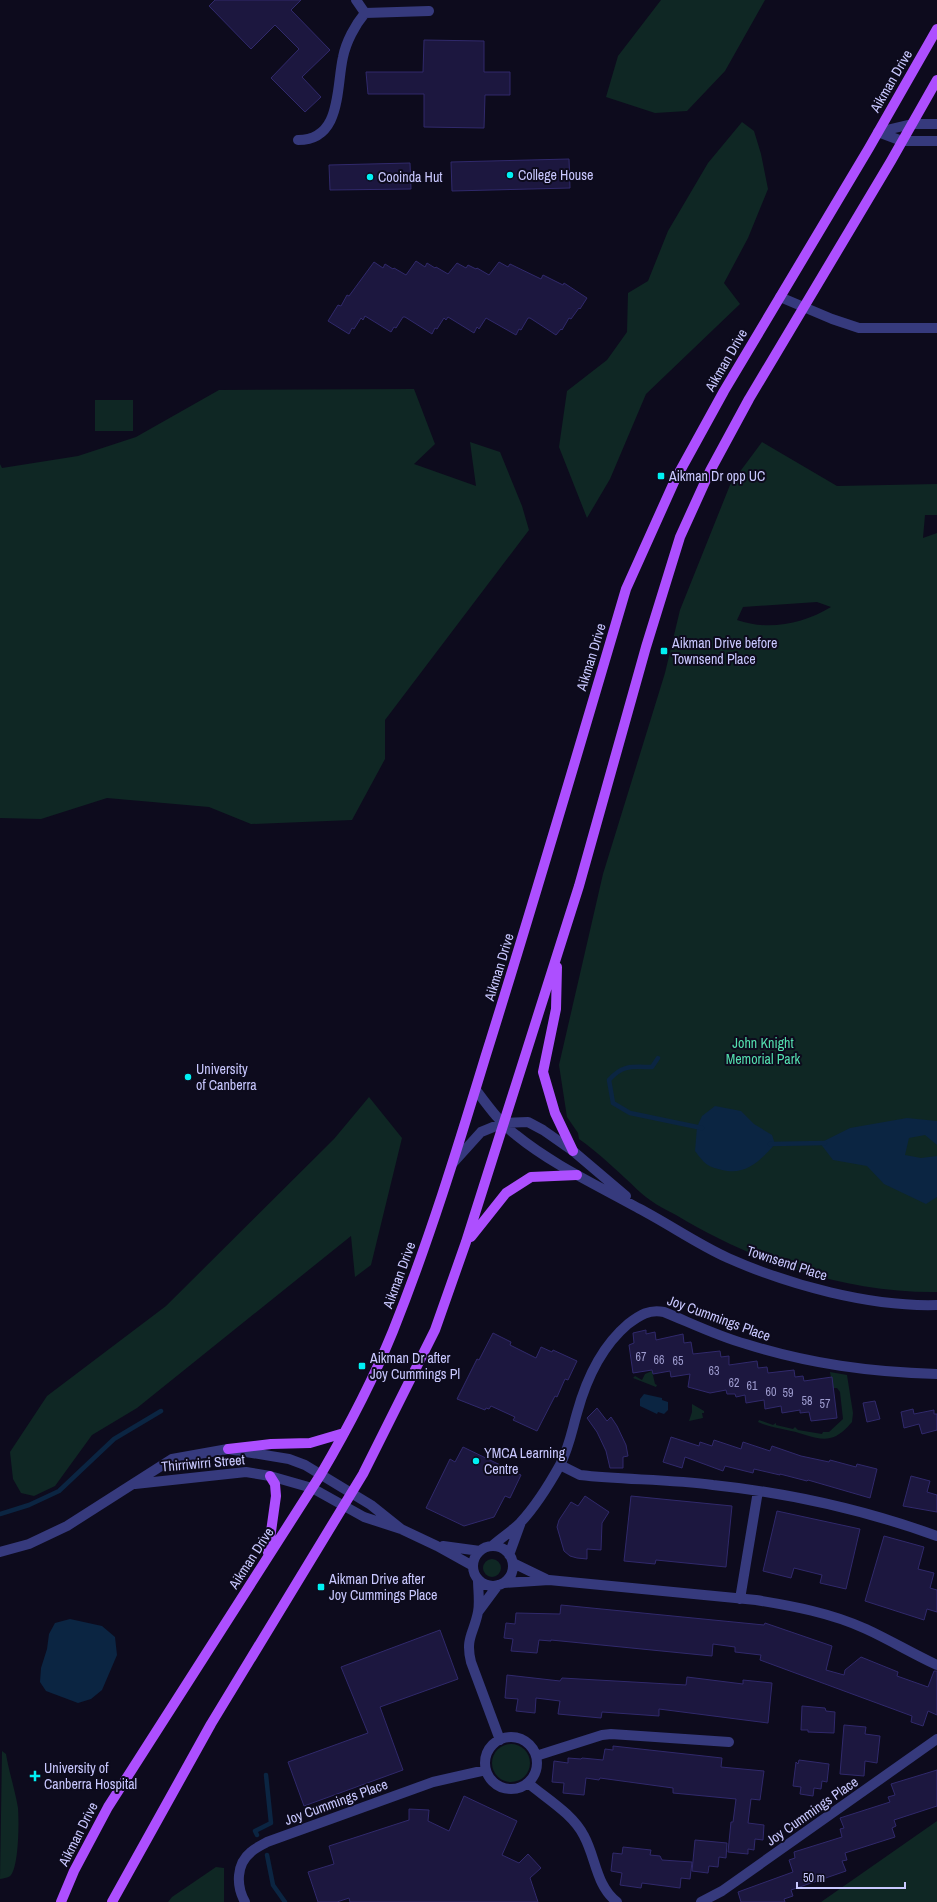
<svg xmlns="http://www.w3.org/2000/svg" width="937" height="1902" font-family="'Archivo Narrow',sans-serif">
	<rect width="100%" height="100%" fill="#0d0b1d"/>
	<!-- green -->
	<path fill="#0f2724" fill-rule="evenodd" d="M661,0H765L725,71L687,111L655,113L606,97L618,56Z
		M742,122L754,131L761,154L768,189L748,238L724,283L740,304L646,394L610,479L587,518L559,447L567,391L607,360L627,332L628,293L648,281L668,231L708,163Z
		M414,389L435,444L414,464L476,486L470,442L500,452L522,506L529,530L385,720V759L352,820L251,824L209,807L107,798L41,819L0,818V464L2,468L78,456L136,437L219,390Z
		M95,400H133V431H95Z
		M762,442L837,486L937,484V515H925L923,538L937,533V1292C845,1293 754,1262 676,1215C667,1210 658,1206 650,1200C641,1194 633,1185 625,1178C610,1164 596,1151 579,1139L578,1133L567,1117L559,1065L603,874L665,673L680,610L730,485ZM817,602L831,607C803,624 768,631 737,620L743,607Z
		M369,1097L402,1138L371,1265L355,1277L351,1236L137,1408L92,1435L55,1486L34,1496L21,1493L13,1479L10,1452L47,1396L166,1306L334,1139Z
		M652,1371L655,1384L657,1385L656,1387L633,1378L635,1376L642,1380L645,1374Z
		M830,1372L847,1375L853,1413L852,1422C847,1428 838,1437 830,1438C818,1441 803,1433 791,1431C779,1428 769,1427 758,1422L759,1420L773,1425L776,1423V1425L793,1429L795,1427L798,1430L822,1434L823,1432H829L843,1419L840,1392L837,1388H833Z
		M692,1404L704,1411V1413H702L703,1418L689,1421L692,1412Z
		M483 1568a9 9 0 1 1 18 0a9 9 0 1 1-18 0Z
		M492 1763a19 19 0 1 1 38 0a19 19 0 1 1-38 0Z
		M2,1751L6,1754C9,1772 15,1790 18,1808C19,1822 19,1864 11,1875C9,1878 4,1878 0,1879Z
		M937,1820V1902H821L937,1821Z
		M216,1867L224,1868V1902H168L172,1897Z"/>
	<!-- water -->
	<path fill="#0b2542" d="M715,1106L741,1111L754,1124L772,1135L775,1144C760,1161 746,1176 722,1170C706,1166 705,1164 695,1151L697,1127L702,1116Z
		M907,1118L937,1121V1145L925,1135L909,1138L905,1155L921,1158L937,1156V1197L926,1204L884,1184L867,1166L833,1160L820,1143L850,1128Z
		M644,1394L662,1398V1400L668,1402V1410L664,1414L658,1412L657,1414L640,1406V1399Z
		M70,1619L102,1626L115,1637L117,1655L102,1690L91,1699L78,1703L46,1691L40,1682L41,1668L47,1649L49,1634L55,1623Z"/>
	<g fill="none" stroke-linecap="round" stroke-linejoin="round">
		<!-- stream -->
		<path stroke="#0b2542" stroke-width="4.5" d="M658,1058L652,1067C633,1067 623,1064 609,1080L613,1103L630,1113L702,1128
			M770,1144L825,1143
			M0,1514L29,1505L59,1491L114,1439L161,1411
			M257,1835L255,1831L271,1823L266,1775
			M267,1855L273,1885L285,1902"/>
	</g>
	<!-- building -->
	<path fill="#1c173f" stroke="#30296b" d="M215,0H301L291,10L330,50L302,77L321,97L305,112L271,78L299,49L275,25L251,49L209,6Z
		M424,40L484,41V72H510V95H485L484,128L424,127V94H368L366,72H423Z
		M569,159L570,188L452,191L451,162Z
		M410,163L411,189L330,190L329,165Z
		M416,261L425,267L427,263L435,268L436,267L448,274L457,263L466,268L468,265L476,269L477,268L489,275L499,262L508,267L510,264L541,279L543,275L563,285L564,283L587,298L580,309L579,308L571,319L569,318L562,330L561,329L556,335L530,318H528L521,330L519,329L516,335L486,318L479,329L477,327L474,333L448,317L446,320L444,318L437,329L435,328L432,334L405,317H403L396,328L394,327L391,332L365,316L363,320L361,318L354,329L352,328L349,334L328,321L338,305L341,306L347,295L349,296L374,262L383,268L385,264L393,269L394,268L406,275Z
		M646,1330V1334L655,1332L656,1340L683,1334L684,1343L691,1342L693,1354L720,1351L721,1357L729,1356V1365L757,1361L758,1368L767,1367L768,1373L794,1370L795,1377L803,1376L804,1381L832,1377L837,1418L811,1421L809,1412L800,1413V1410L782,1413L781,1406L765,1409L764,1400L746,1403L745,1395L736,1397L735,1394H727L726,1390L710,1393L688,1387L690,1374L671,1377L670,1371L653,1374L652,1370L633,1373L629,1345L634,1343L633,1333Z
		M493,1333L511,1342L510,1345L536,1358L541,1347L552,1352L553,1350L577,1361L568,1380L565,1379L557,1397L555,1396L537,1431L513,1420L515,1417L491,1406L489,1409L486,1408L485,1410L457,1399L477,1359L479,1360Z
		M875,1401L880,1419L867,1422L863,1403Z
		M597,1408L607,1421L611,1417L617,1426L626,1445L628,1456L623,1457V1468H610L606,1451L597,1432L587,1418Z
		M913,1409L914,1414L934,1410V1414H937V1430L922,1434L919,1424L904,1428L901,1412Z
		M671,1437L699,1446L700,1442L712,1446L714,1440L741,1449L743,1442L770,1451L772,1446L801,1456L829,1462L830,1460L856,1467L857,1464L877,1469L870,1498L808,1480L807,1481L780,1474V1475L754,1469L753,1473L725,1466L723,1471L685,1457L682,1468L663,1462Z
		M463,1447L521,1475L510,1498L505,1496L494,1517L464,1526L426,1508L450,1459L455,1462Z
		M911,1476L930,1481L927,1492L937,1495V1512L903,1506Z
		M585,1496L609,1512L602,1523L601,1550L587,1549V1559L577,1558L570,1556L564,1551L557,1527L559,1520L571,1502L578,1506Z
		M631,1496L732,1506L726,1567L656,1560L655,1564L624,1561Z
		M777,1511L860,1529L846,1589L820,1583L822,1575L794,1568L791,1578L763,1571Z
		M884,1536L924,1547L918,1569L934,1573L930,1588L937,1590V1612L927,1609L924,1620L865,1601Z
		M561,1605L764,1625L765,1623L832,1646L826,1670L844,1675L845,1670L861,1657L898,1672L897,1676L928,1687L934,1671H937V1715L928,1711L923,1726L911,1722L912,1716L760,1660L761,1655L735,1652V1647L713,1644L712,1656L551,1640V1641L539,1640L537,1653L511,1651L513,1639L504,1638L506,1623L515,1624L516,1613L560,1614Z
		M440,1630L458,1679L380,1707L403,1770L304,1806L288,1762L368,1733L341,1667Z
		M507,1675L560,1681L562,1678L686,1685L687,1677L743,1684V1680L772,1683L768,1723L659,1709V1716L602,1712L601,1718L558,1714L560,1701L536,1698L535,1713L516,1711L518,1699L505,1698Z
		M802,1706L825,1708L826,1711L835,1712L834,1733L808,1732V1730H801Z
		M844,1725L866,1727L865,1734L880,1736L877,1763L865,1761L864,1776L840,1774Z
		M613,1746L722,1758L721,1767L764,1771L760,1800L751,1799L748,1823L764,1825L763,1840L755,1839L754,1850L748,1849V1854L728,1852L731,1822H733L736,1799L673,1793V1788L600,1778L599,1780L586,1778L584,1795L563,1793L564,1783L552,1782L554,1761L568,1763V1758L581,1759L582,1758L603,1760L605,1749L613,1750Z
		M799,1760L829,1764L827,1782L822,1781L821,1789L814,1788L813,1796L800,1794L801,1787L793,1786L796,1762L798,1764Z
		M937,1770V1806L894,1820L896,1826L892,1828L895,1837L845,1853L847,1860L842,1861L846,1871L791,1890L793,1896L784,1899L785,1902H741L738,1892L793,1872L789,1860L795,1858L794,1852L842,1837L840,1829L844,1828L840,1818L890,1802L888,1797L895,1795L891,1784Z
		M464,1796L517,1821L502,1855L519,1863L528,1854L541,1868L530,1878L538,1902H350L349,1898L337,1902H318L308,1872L334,1864L329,1846L409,1820V1809L429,1810L428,1821L449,1831Z
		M695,1840L727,1843L726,1858L719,1857L718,1867L709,1866L708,1873L692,1871Z
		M623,1847L651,1850L650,1855L660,1856L662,1860L692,1862L690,1879L681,1878L680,1888L642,1883L641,1888L620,1885L622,1873L611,1871L613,1853L622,1854Z"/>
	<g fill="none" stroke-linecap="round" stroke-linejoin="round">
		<!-- minor -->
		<path stroke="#363a7d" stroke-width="10" d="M365,13L429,11
			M878,132L902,141H937
			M878,132L912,124H937
			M298,140C342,140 336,88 343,57C346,42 355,25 365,13L356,0
			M780,297L832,319L859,328H937
			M476,1090C488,1106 500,1123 516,1135C553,1165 597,1185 638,1208C669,1224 697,1244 728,1258C789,1285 870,1307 937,1305
			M453,1163L481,1132L503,1123L528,1122L543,1130L573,1151L626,1196
			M560,1465L580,1475C624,1480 668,1479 713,1485C789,1493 865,1510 937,1536
			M135,1484L246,1472L270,1476L312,1488L364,1517L401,1529L437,1546L473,1566
			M443,1546L480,1551
			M492,1546C501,1538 512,1531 520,1523C534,1508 550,1483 560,1465C569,1448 572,1430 577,1413C586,1380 602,1346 628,1324C640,1315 649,1309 664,1312C691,1323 717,1336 746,1344C810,1364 870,1372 937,1374
			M473 1566a20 20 0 1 1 40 0a20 20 0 1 1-40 0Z
			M0,1552L29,1544L67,1526L172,1459L228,1449L289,1459L305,1465L371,1505L401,1529
			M509,1555L521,1522
			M513,1563L546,1579
			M478,1580C478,1590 480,1602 478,1612C474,1633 465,1638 471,1662L500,1740
			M504,1583L549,1580L756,1600C793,1606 831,1613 866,1629C890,1640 913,1654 937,1665
			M740,1599L758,1491
			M478,1612L498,1585
			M485 1763a26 26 0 1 1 52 0a26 26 0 1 1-52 0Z
			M536,1756L602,1735L611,1734L729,1742
			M528,1783C547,1799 573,1814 584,1836C596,1858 596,1886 617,1902
			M245,1902C236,1886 236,1864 251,1852C255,1848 262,1845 267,1842L433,1782L486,1770
			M701,1902L722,1891L937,1739"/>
		<!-- major -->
		<path stroke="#ad4fff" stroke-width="10" d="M557,967L556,1009L543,1072L555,1113L573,1151
			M471,1237L506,1193L531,1177L577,1175
			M228,1449L271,1444L310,1443L344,1433
			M268,1553L276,1496L275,1484L270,1476
			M61,1902L74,1871L108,1807L321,1474C348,1428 373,1380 393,1331C429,1241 457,1150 485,1058C534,902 580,745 626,589L675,480L724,391L869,148L937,29
			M112,1902L211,1724L363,1474L435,1330L466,1242L579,886L646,647L680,537L710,471L749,399L891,161L937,80"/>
	</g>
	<!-- markers -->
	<g fill="#00f1f3" stroke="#0d0b1d" stroke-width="1.5">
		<circle cx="510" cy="175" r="4"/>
		<circle cx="370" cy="177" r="4"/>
		<rect x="657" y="472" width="8" height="8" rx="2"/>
		<rect x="660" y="647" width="8" height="8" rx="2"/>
		<circle cx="188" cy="1077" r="4"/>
		<rect x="358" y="1362" width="8" height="8" rx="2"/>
		<circle cx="476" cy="1461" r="4"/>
		<rect x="317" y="1583" width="8" height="8" rx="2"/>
		<path d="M33 1770h4v4h4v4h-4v4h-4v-4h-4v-4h4z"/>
	</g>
	<g text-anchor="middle" stroke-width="4" stroke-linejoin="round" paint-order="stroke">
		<!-- number labels -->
		<g font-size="12" fill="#9e9ccf">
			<text x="641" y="1361">67</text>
			<text x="659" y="1364">66</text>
			<text x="678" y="1365">65</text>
			<text x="714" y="1375">63</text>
			<text x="734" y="1387">62</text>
			<text x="752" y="1390">61</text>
			<text x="771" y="1396">60</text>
			<text x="788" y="1397">59</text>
			<text x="807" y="1405">58</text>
			<text x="825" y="1408">57</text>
		</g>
		<!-- street labels -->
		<g font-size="14" fill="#c9c8ff" stroke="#0d0b1d">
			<text transform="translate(891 81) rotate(-60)" y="5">Aikman Drive</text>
			<text transform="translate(726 360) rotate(-60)" y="5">Aikman Drive</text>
			<text transform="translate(591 657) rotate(-73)" y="5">Aikman Drive</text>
			<text transform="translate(499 967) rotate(-73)" y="5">Aikman Drive</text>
			<text transform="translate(787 1263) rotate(18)" y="5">Townsend Place</text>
			<text transform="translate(399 1275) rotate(-70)" y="5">Aikman Drive</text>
			<text transform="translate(719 1318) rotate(20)" y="5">Joy Cummings Place</text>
			<text transform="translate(203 1463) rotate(-5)" y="5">Thirriwirri Street</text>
			<text transform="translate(251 1558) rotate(-57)" y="5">Aikman Drive</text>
			<text transform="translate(336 1802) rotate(-20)" y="5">Joy Cummings Place</text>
			<text transform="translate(812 1811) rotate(-35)" y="5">Joy Cummings Place</text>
			<text transform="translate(78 1834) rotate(-63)" y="5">Aikman Drive</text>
		</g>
		<!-- poi labels -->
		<g font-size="14" fill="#c9c8ff" stroke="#0d0b1d" text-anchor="start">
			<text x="518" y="180">College House</text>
			<text x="378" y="182">Cooinda Hut</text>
			<text x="669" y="481">Aikman Dr opp UC</text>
			<text x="672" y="648">Aikman Drive before<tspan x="672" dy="16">Townsend Place</tspan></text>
			<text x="196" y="1074">University<tspan x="196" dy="16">of Canberra</tspan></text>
			<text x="370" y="1363">Aikman Dr after<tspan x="370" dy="16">Joy Cummings Pl</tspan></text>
			<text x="484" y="1458">YMCA Learning<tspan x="484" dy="16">Centre</tspan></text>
			<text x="329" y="1584">Aikman Drive after<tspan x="329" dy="16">Joy Cummings Place</tspan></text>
			<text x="44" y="1773">University of<tspan x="44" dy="16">Canberra Hospital</tspan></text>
		</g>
		<!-- park labels -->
		<g font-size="14" fill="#54dfaf" stroke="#0d0b1d">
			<text x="763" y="1048">John Knight<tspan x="763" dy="16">Memorial Park</tspan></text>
		</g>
	</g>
	<!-- scale -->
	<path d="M797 1882v6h108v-6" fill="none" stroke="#c9c8ff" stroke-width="2"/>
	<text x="803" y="1882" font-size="12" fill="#c9c8ff" stroke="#0d0b1d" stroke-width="3" paint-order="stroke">50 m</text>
</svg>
